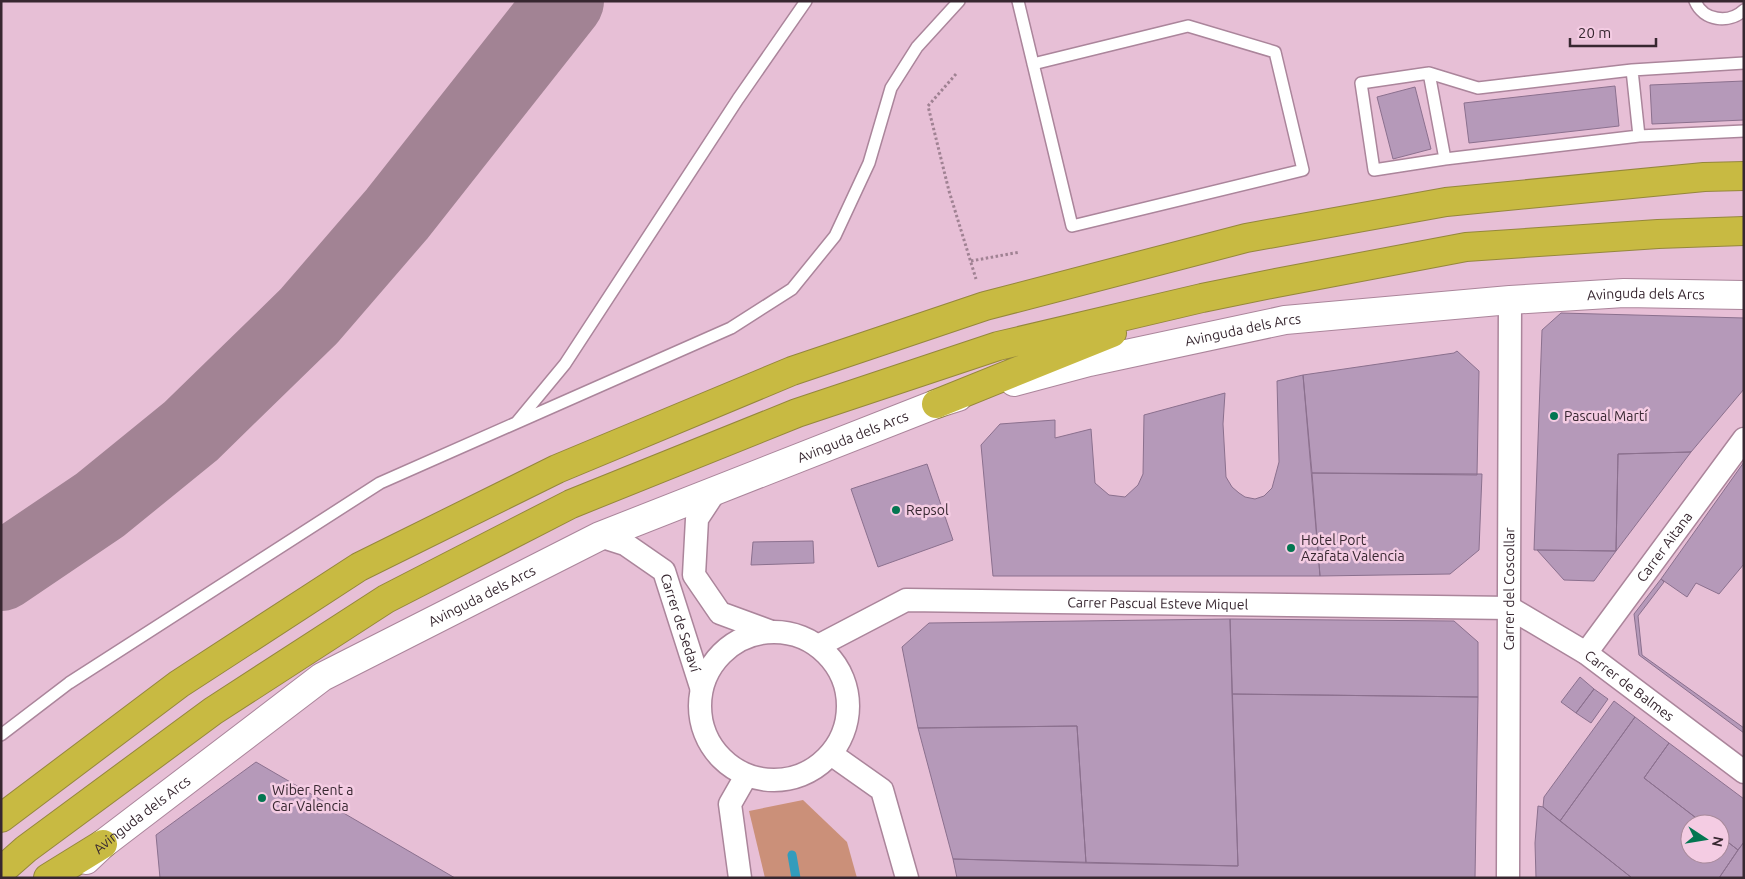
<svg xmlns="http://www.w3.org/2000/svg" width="1745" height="879" font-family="Ubuntu,sans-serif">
	<rect width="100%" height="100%" fill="#e7bfd6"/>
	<!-- green -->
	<path fill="#cb9079" d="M803,800L847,842L857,878H765L749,811Z"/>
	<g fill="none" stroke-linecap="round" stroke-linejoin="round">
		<!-- stream -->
		<path stroke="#339cbc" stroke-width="9" d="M792,855L796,878"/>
		<!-- taxiway -->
		<path stroke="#a28394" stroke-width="78" d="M1,572L100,505L191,431L309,316L397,214L565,1"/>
	</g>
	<!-- building -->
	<path fill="#b599b9" stroke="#8b708e" d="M1744,81V120L1652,124L1650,85Z
		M1615,86L1619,126L1469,143L1464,103Z
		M1415,87L1431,149L1393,159L1377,97Z
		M1561,313L1744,318V389L1691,452L1618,454L1616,551L1534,550L1542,330Z
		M1457,351L1479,371L1477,475L1312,473L1303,375L1454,353Z
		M1303,375L1320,576H993L981,445L1000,424L1055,420V438L1091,429L1095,483L1109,495L1125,497L1138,485L1143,474L1144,415L1225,393L1223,424L1226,477L1232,487L1239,493L1245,497L1255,499L1264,496L1272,488L1279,462L1277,381Z
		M1691,452L1616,551L1618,454Z
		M1744,462V564L1719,594L1696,583L1687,597L1661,579Z
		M927,464L953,540L878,567L851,489Z
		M1312,473L1482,474L1479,550L1450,574L1320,576Z
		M813,541L814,563L751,565L753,542Z
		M1537,550L1616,551L1594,581L1564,580Z
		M1661,579L1664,582L1638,616L1642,655L1744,728V733L1639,655L1634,614Z
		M1230,619L1238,866L1086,863L1077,726L918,728L902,647L929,623Z
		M1230,619L1454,621L1478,642V697L1232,694Z
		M1580,677L1594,689L1576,713L1561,702Z
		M1594,689L1608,699L1591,723L1576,713Z
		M1232,694L1478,697L1475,878H957L953,859L1238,866Z
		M1614,701L1635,717L1560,821L1543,807L1544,797Z
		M1635,717L1669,743L1644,778L1704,824H1690V854H1720V836L1738,850L1719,878H1632L1560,821Z
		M1077,726L1086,863L953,859L918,728Z
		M1669,743L1744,799V842L1738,850L1720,836V824H1704L1644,778Z
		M256,762L455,878H160L156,835Z
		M1538,806L1543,807L1632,878H1536L1535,843Z
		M1744,842V878H1719L1738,850Z"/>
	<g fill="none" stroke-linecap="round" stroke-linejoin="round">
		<defs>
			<path id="service" d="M1018,1L1072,226L1303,170L1275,52L1188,26L1033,64
				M1695,1C1703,21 1729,24 1744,10
				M1744,63L1632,70L1478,88L1429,73L1361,83L1374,170L1445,159L1639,136L1744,131
				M1632,70L1639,136
				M1429,73L1445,159
				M517,422L565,364L738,99L806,1
				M1,735L69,683L380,483L731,328L792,289L835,236L869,163L891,88L917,47L959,1"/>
			<g id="minor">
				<path d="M716,490L697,519L694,575L720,613L769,631"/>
				<path id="s1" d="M600,536L625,544L664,571L701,687"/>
				<circle cx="774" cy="706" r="74"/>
				<path id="s2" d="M818,646L906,600L1510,608L1586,653L1744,772"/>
				<path id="s3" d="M1586,653L1744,439"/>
				<path d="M831,754L882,790L907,878"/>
				<path d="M740,878L730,804L746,776"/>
				<path id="s4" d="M1508,878L1510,300"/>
			</g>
			<g id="tertiary">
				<path id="s5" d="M1014,382L1089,362L1285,320L1510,300L1624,293L1744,295"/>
				<path id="s6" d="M86,860L103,844L322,677L600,536L936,404L958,397"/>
			</g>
			<path id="motorway" d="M936,404L1112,333
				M1,818L179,684L359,567L557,469L792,371L985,306L1246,238L1446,202L1704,177L1744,176
				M1,871L26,849L213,711L386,599L571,504L797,413L998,346L1202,298L1276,283L1466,247L1658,234L1744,231
				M48,878L103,844"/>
		</defs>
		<!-- service casing -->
		<use href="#service" stroke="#ab859b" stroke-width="14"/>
		<!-- minor casing -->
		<use href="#minor" stroke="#ab859b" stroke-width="25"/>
		<!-- tertiary casing -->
		<use href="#tertiary" stroke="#ab859b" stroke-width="30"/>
		<!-- motorway casing -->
		<use href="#motorway" stroke="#95873c" stroke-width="30"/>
		<!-- path -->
		<path stroke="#a08293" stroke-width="3" stroke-dasharray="2.5 2.5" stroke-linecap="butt" d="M956,74L928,106L949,191L976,279
			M971,261L1020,252"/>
		<!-- service -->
		<use href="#service" stroke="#fff" stroke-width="11"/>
		<!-- minor -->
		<use href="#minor" stroke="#fff" stroke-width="22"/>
		<!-- tertiary -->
		<use href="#tertiary" stroke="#fff" stroke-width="28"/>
		<!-- motorway -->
		<use href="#motorway" stroke="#c8ba42" stroke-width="28"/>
	</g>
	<!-- markers -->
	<g fill="#037651" stroke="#f4cce3" stroke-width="2">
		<circle cx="1554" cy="416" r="5"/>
		<circle cx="896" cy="510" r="5"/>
		<circle cx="1291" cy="548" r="5"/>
		<circle cx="262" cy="798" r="5"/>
	</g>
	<g text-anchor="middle" stroke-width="5" stroke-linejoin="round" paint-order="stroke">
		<!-- street labels -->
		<g font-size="14" fill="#372730" stroke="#f4cce3">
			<text dy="5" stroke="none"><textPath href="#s5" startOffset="640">Avinguda dels Arcs</textPath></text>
			<text dy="5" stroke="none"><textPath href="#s5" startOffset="235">Avinguda dels Arcs</textPath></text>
			<text dy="5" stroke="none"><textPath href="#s6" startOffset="882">Avinguda dels Arcs</textPath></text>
			<text dy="5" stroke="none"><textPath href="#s3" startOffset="132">Carrer Aitana</textPath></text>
			<text dy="5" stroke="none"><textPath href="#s4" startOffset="289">Carrer del Coscollar</textPath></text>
			<text dy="5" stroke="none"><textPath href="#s6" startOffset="478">Avinguda dels Arcs</textPath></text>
			<text dy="5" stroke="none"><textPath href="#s2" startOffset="351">Carrer Pascual Esteve Miquel</textPath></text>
			<text dy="5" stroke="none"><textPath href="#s1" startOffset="128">Carrer de Sedaví</textPath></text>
			<text dy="5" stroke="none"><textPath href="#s2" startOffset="846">Carrer de Balmes</textPath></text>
			<text dy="5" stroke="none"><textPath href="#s6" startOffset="72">Avinguda dels Arcs</textPath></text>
		</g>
		<!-- poi labels -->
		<g font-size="14" fill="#372730" stroke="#f4cce3" text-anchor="start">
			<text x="1564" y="421">Pascual Martí</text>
			<text x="906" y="515">Repsol</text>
			<text x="1301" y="545">Hotel Port<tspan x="1301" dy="16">Azafata Valencia</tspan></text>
			<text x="272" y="795">Wiber Rent a<tspan x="272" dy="16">Car Valencia</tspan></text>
		</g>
	</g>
	<!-- border -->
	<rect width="1745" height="879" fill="none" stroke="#372730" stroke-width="5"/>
	<!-- north arrow -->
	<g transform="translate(1705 839) rotate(102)"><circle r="24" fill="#f4cce3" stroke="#a88a9b"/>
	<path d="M0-4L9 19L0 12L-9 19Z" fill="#037651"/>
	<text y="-8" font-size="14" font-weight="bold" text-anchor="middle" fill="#372730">N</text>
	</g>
	<!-- scale -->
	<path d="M1570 38v8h86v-8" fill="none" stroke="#372730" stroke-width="2.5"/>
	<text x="1578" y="38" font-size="15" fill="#372730" stroke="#f4cce3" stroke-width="4" paint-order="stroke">20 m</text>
</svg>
